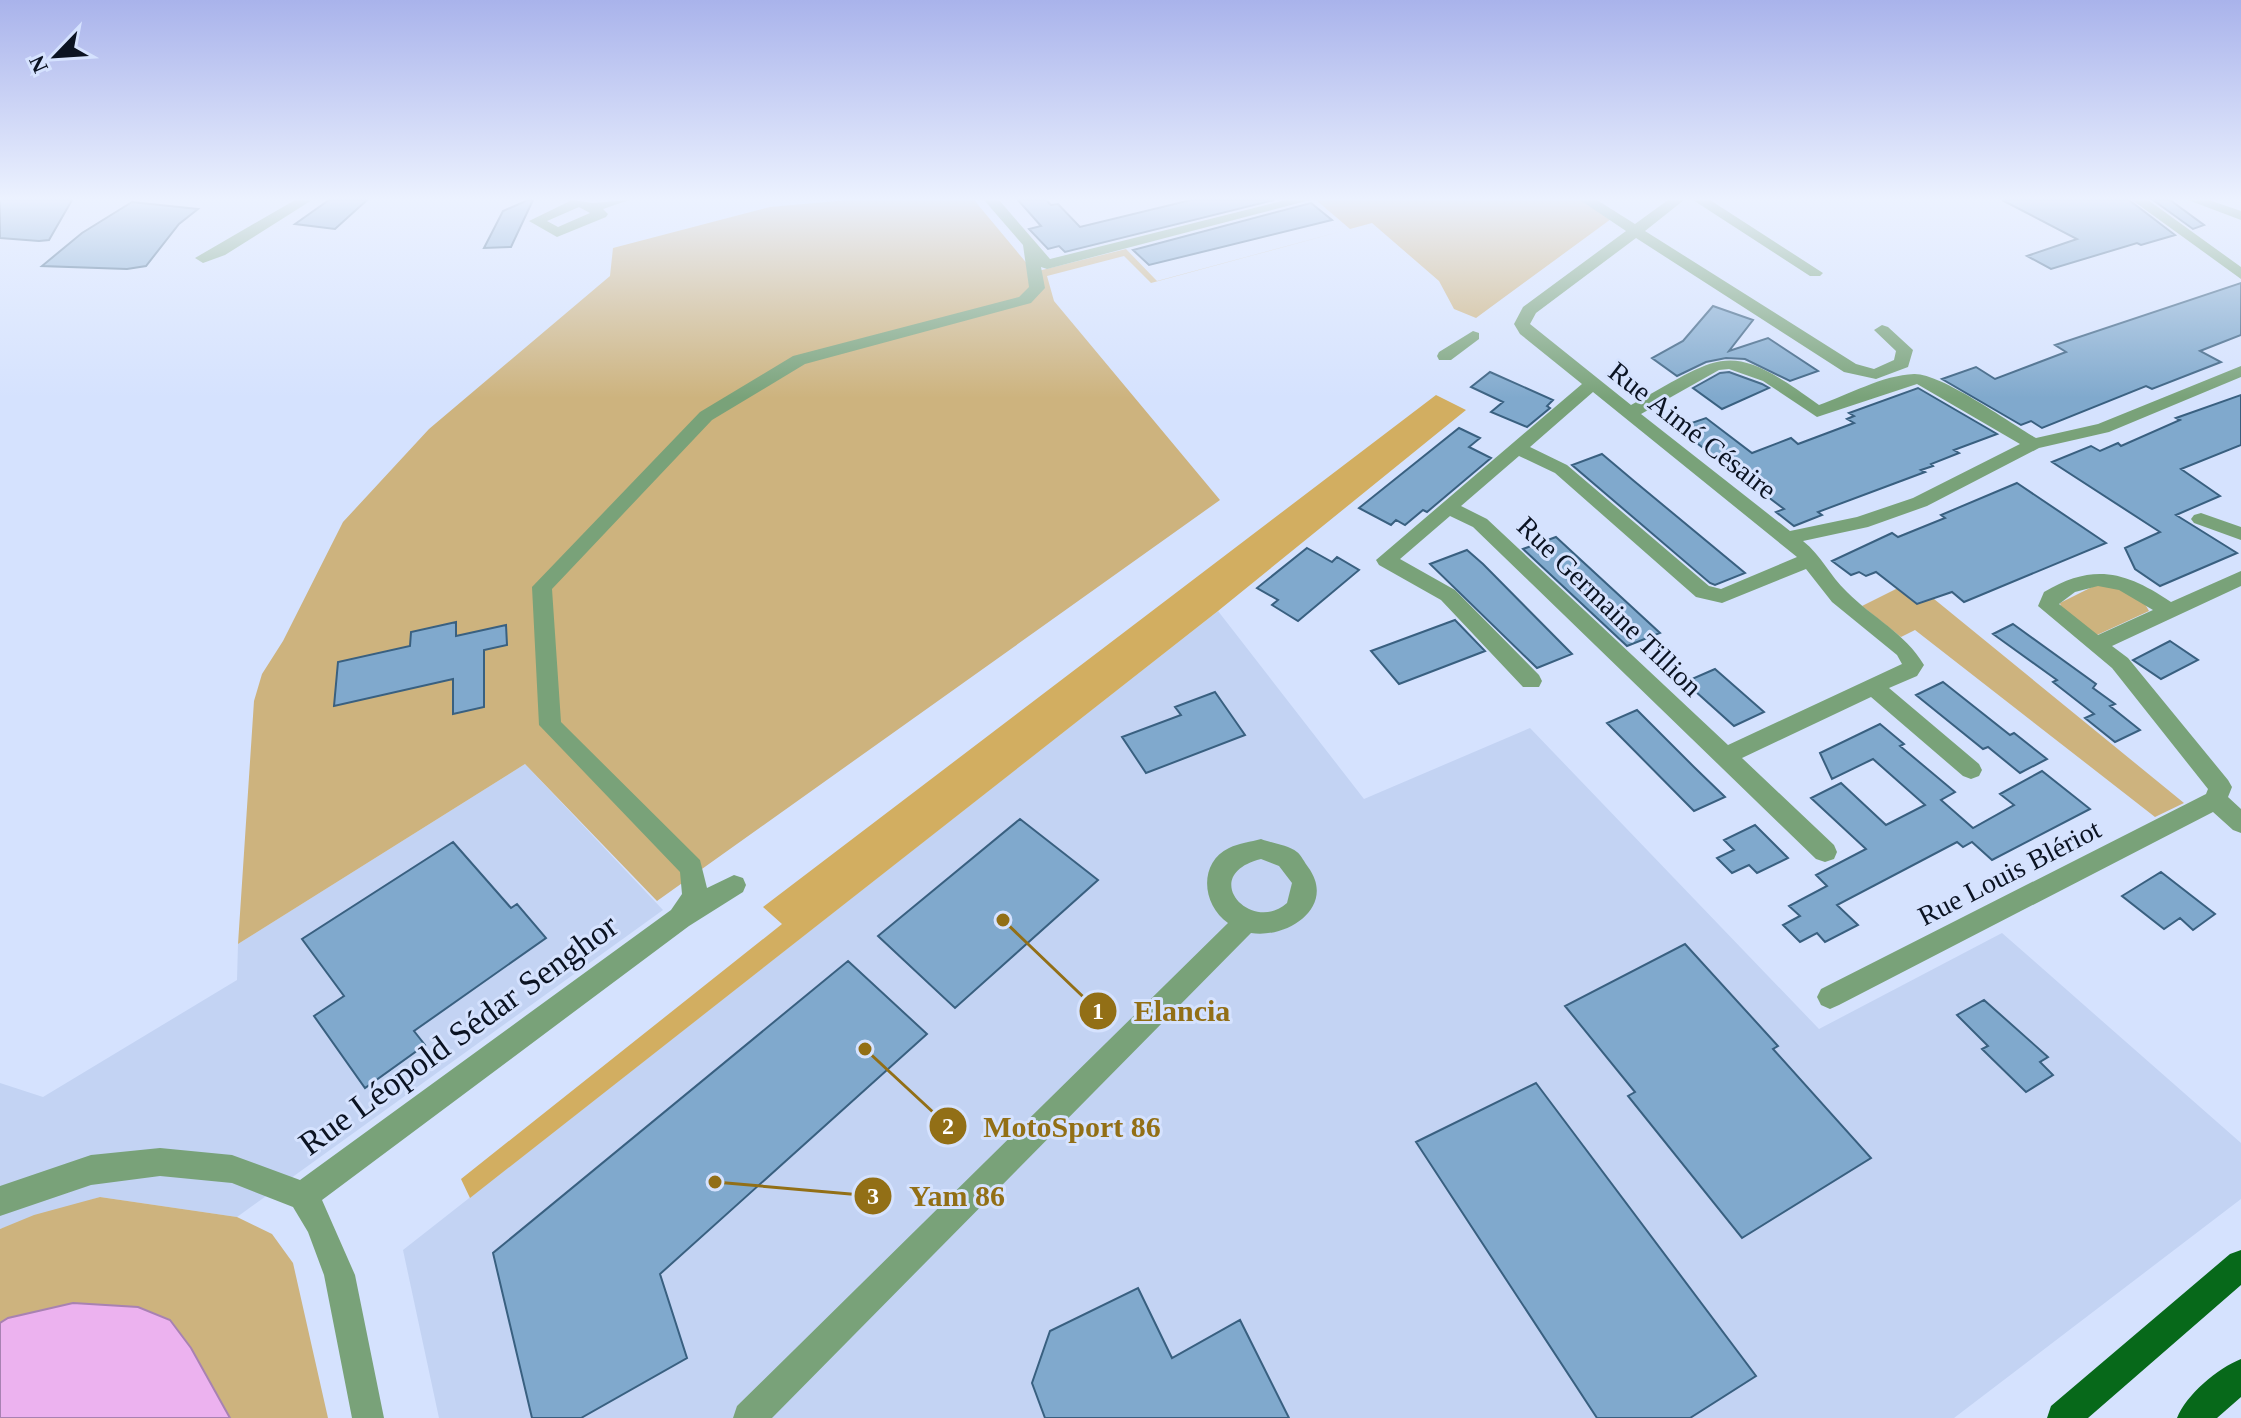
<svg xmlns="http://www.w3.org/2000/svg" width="2241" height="1418" font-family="'Times New Roman',serif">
	<rect width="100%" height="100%" fill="#d5e2fe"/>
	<!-- built -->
	<path fill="#c3d3f3" d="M1218,611L1364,799L1530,728L1819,1029L2002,933L2241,1143V1199L1954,1418H439L403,1250Z
		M525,764L663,910L237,1217L100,1197L0,1229V1083L43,1097L237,980L238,944Z"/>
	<!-- green -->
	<path fill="#cdb37e" d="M848,200H974L1034,272L1126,249L1157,281L1350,229L1316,200H1581L1611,219L1476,318L1454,309L1439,281L1372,223L1151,283L1124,256L1047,276L1054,301L1220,500L657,901L525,764L238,944L254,701L262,674L283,641L343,522L429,429L610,276L613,248L770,207Z
		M1912,581L2184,803L2155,817L1915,630L1901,637L1862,606Z
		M2098,584C2115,587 2142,594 2149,611L2097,635L2062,611L2060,603Z
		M100,1197L237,1217L272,1234L293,1263L328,1418H0V1229L34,1215Z"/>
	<!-- forest -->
	<path fill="#d2ae61" d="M1436,395L1466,410L1218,611L470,1198L461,1179L782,924L763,907Z"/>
	<!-- water -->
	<path fill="#ecb2ef" stroke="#a882b2" stroke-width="2" d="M73,1303L138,1307L170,1320L191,1348L230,1418H0V1323L8,1318Z"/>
	<!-- building -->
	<path fill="#80a9cd" stroke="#396080" stroke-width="2" d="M0,200H72L49,240L39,241L0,238Z
		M329,200H367L335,229L295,224Z
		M528,200H533L511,247L484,248L503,211Z
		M1018,200H1046L1051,205L1058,204L1080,227L1191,200H1274L1065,252L1059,246L1048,249L1029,229L1041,226Z
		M2002,200H2129L2175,235L2141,245L2137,243L2051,269L2027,256L2077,239Z
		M2153,200H2170L2204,225L2193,229Z
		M132,202L198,209L179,224L146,266L127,269L42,266L82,233Z
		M1311,203L1332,220L1149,265L1133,250Z
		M2241,283V335L2200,351L2221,362L2152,389L2146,386L2042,428L2031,421L2021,425L1942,379L1976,367L1995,379L2066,352L2055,345Z
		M1713,306L1753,320L1729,351L1768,338L1818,371L1790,381L1745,359L1726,358L1706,362L1677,376L1652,358L1683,341Z
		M1490,372L1553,400L1547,406L1550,408L1527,427L1491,412L1503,402L1471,387Z
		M1729,372L1762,384L1769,388L1722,409L1693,388L1720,373Z
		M1918,388L1997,434L1954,450L1959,453L1931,464L1933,466L1921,470L1925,472L1818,512L1822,515L1794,526L1776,512L1784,509L1677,428L1706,418L1752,453L1791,438L1798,444L1854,423L1847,419L1854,416L1849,413Z
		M2241,395V445L2181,469L2220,496L2176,515L2237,553L2160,586L2135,569L2125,548L2160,532L2052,462L2091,446L2100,451L2118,443L2121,446L2180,420L2176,418Z
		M1459,428L1480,438L1469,447L1491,458L1427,512L1423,510L1405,525L1396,520L1391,525L1359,508Z
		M1602,454L1634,481L1745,573L1715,585L1710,583L1572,465Z
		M2017,483L2106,543L1964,602L1952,592L1917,604L1876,572L1866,576L1859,572L1851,575L1832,561L1892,533L1898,537L1945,518L1941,515Z
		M1556,537L1660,633L1627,646L1523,549Z
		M1307,548L1332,562L1337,557L1359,570L1298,621L1272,605L1278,600L1257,588Z
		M1467,550L1483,564L1572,654L1537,668L1430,564Z
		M1455,620L1485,651L1399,684L1371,651Z
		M456,622V636L506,625L507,645L484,650V707L453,714V679L334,706L338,662L410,646L411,632Z
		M2013,624L2096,684L2093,688L2115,704L2110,706L2140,730L2115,742L2085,718L2094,714L2053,682L2057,680L1993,634Z
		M2170,641L2198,660L2161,679L2133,660Z
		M1715,669L1764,712L1734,726L1685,682Z
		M1943,682L2010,735L2014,733L2047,759L2020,773L1988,747L1983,749L1916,695Z
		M1215,692L1245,735L1146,773L1122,737L1181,715L1175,707Z
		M1637,710L1694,767L1725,797L1694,811L1607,723Z
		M1880,724L1904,744L1900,746L1955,792L1941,800L1973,828L2014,805L2000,794L2042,771L2090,809L1992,860L1972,842L1963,847L1957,842L1837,905L1858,925L1825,942L1817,933L1800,942L1783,925L1800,916L1789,906L1827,886L1816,875L1866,849L1811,798L1841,783L1886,825L1925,805L1873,759L1832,779L1820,753Z
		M1020,819L1098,880L955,1008L878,936Z
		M1755,825L1788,858L1757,873L1749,865L1732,873L1717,858L1734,850L1724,840Z
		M453,842L511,908L517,904L546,938L414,1031L425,1045L365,1088L314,1016L344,996L302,939Z
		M2161,872L2215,914L2193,930L2180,918L2164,929L2122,896Z
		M1685,944L1778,1046L1773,1049L1871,1158L1742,1238L1628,1096L1635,1092L1565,1006Z
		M848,961L927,1034L660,1274L687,1358L581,1418H532L493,1253Z
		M1984,1000L2048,1057L2040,1062L2053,1075L2026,1092L1982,1049L1988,1046L1957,1015Z
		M1536,1083L1756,1376L1690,1418H1597L1416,1142Z
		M1138,1288L1172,1358L1240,1320L1289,1418H1045L1032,1383L1050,1331Z"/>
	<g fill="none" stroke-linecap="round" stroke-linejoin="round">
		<!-- minor -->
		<path fill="#79a279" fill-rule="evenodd" d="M295,200H312L225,255L203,263L195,258Z
			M572,200L593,203L629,200L603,209L608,214L606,217L557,237L529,221ZM579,207L590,213L558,227L547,221Z
			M984,200H999L1050,259L1286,200H1310L1047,269L1041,267L1045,288L1031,303L805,364L712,420L552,589L561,722L700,860L707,888L734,875L743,878L746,885L743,892L689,926L322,1200L355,1275L384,1418H352L324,1275L308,1232L293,1207L232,1183L160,1176L91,1185L0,1216V1186L91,1155L160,1148L232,1155L300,1180L671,910L682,894L680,872L539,725L532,587L700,412L793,356L1019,297L1029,287L1023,245Z
			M1580,200H1597L1635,224L1668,200H1684L1645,231L1856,364L1874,369L1894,360L1896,351L1874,330L1882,325L1888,327L1913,350L1908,367L1876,379L1844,372L1636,238L1536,313L1530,324L1631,405C1724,354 1727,338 1819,405C1848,395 1883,375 1914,374C1941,373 2010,423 2036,438L2098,424L2241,366V377L2109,432L2039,448L1927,506L1868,527L1803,541C1822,556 1829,575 1847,592C1873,618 1905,633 1924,665L1917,676L1889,688L1979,764L1982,770L1979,776L1971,779L1963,776L1871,697L1742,758L1834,845L1837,852L1834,859L1825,862L1816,859L1473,527L1450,516L1400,559L1455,590L1539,675L1542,681L1539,687H1523L1441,600L1379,565L1376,560L1582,384L1520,334L1514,324L1523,307L1626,231ZM1729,369L1763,381L1817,417L1917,384L2020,444L1913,498L1857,517L1790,531L1641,414L1719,370ZM1593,392L1797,557L1721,589L1709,586L1567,465L1530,447ZM1519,456L1555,473L1696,597L1722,603L1806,569L1832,602L1897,655L1902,664L1728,745L1487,519L1461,506Z
			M1693,200H1710L1823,273L1820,276H1810Z
			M1473,331L1479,333V339L1451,360H1439L1437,356L1439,352Z
			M2201,513L2241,527V540L2194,523L2191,519L2194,515Z
			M2241,571V586L2112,646L2128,658L2228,780L2232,787L2228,797L2241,809V833L2233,830L2213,812L1839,1005L1830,1009L1821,1005L1817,997L1821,989L2206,794L2208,789L2112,668L2038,606L2044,592C2093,563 2125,571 2171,602ZM2098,586L2119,590L2153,610L2098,635L2059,604L2075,592Z
			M1261,839C1271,843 1288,845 1297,852C1301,855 1305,863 1308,867C1337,906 1288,939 1251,933L772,1418H733L737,1406L1228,923C1202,905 1198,863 1229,848C1239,843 1251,842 1261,839ZM1261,859L1279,866L1292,883L1287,903C1251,935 1197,875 1261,859Z"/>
		<!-- tertiary -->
		<path fill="#79a279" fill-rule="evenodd" d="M2132,200H2148L2241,267V279Z
			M2188,200H2209L2241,211V220Z"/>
		<!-- primary -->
		<path fill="#07691a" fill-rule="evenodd" d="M2241,1250V1285L2088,1418H2047L2051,1406L2230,1254Z
			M2241,1359V1397L2217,1418H2177C2186,1395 2218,1368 2241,1359Z"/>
	</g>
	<!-- sky -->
	<linearGradient id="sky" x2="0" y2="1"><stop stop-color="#a9b3eb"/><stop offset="0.5" stop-color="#ecf2ff"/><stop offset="1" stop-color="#ecf2ff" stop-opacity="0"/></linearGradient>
	<rect width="2241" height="398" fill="url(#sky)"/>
	<g text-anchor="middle" stroke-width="6" stroke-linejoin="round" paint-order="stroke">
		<!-- street labels -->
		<g font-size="28" fill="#0b1322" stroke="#d5e2fe">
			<text transform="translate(1693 430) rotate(38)" y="10">Rue Aimé Césaire</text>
			<text transform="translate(1610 606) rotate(44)" y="10">Rue Germaine Tillion</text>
			<text transform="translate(2009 872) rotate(-27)" y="10">Rue Louis Blériot</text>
		</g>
		<!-- near-street labels -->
		<g font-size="34" fill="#0b1322" stroke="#d5e2fe">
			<text transform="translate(458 1034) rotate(-36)" y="12">Rue Léopold Sédar Senghor</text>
		</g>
	</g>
	<!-- callouts -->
	<path fill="none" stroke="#926f16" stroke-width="3" d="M1003 920L1098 1011M865 1049L948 1126M715 1182L873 1196"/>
	<g fill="#926f16" stroke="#d5e2fe" stroke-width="3">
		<circle cx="1003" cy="920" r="8"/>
		<circle cx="865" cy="1049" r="8"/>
		<circle cx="715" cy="1182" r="8"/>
		<circle cx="1098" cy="1011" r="20"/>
		<circle cx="948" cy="1126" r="20"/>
		<circle cx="873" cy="1196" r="20"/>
	</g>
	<g font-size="24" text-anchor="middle" font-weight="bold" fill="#fff">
		<text x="1098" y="1019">1</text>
		<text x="948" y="1134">2</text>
		<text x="873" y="1204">3</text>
	</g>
	<g font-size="30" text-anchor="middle" font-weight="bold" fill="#926f16" stroke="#d5e2fe" stroke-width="6" stroke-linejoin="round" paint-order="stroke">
		<text x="1182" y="1021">Elancia</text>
		<text x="1072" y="1137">MotoSport 86</text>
		<text x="957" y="1206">Yam 86</text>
	</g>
	<!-- north arrow -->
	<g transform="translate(56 56) rotate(245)" stroke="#d5e2fe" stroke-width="6" paint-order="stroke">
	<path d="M0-6L14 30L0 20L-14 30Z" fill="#0b1322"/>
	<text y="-12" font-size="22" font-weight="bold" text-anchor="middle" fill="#0b1322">N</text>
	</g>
</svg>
